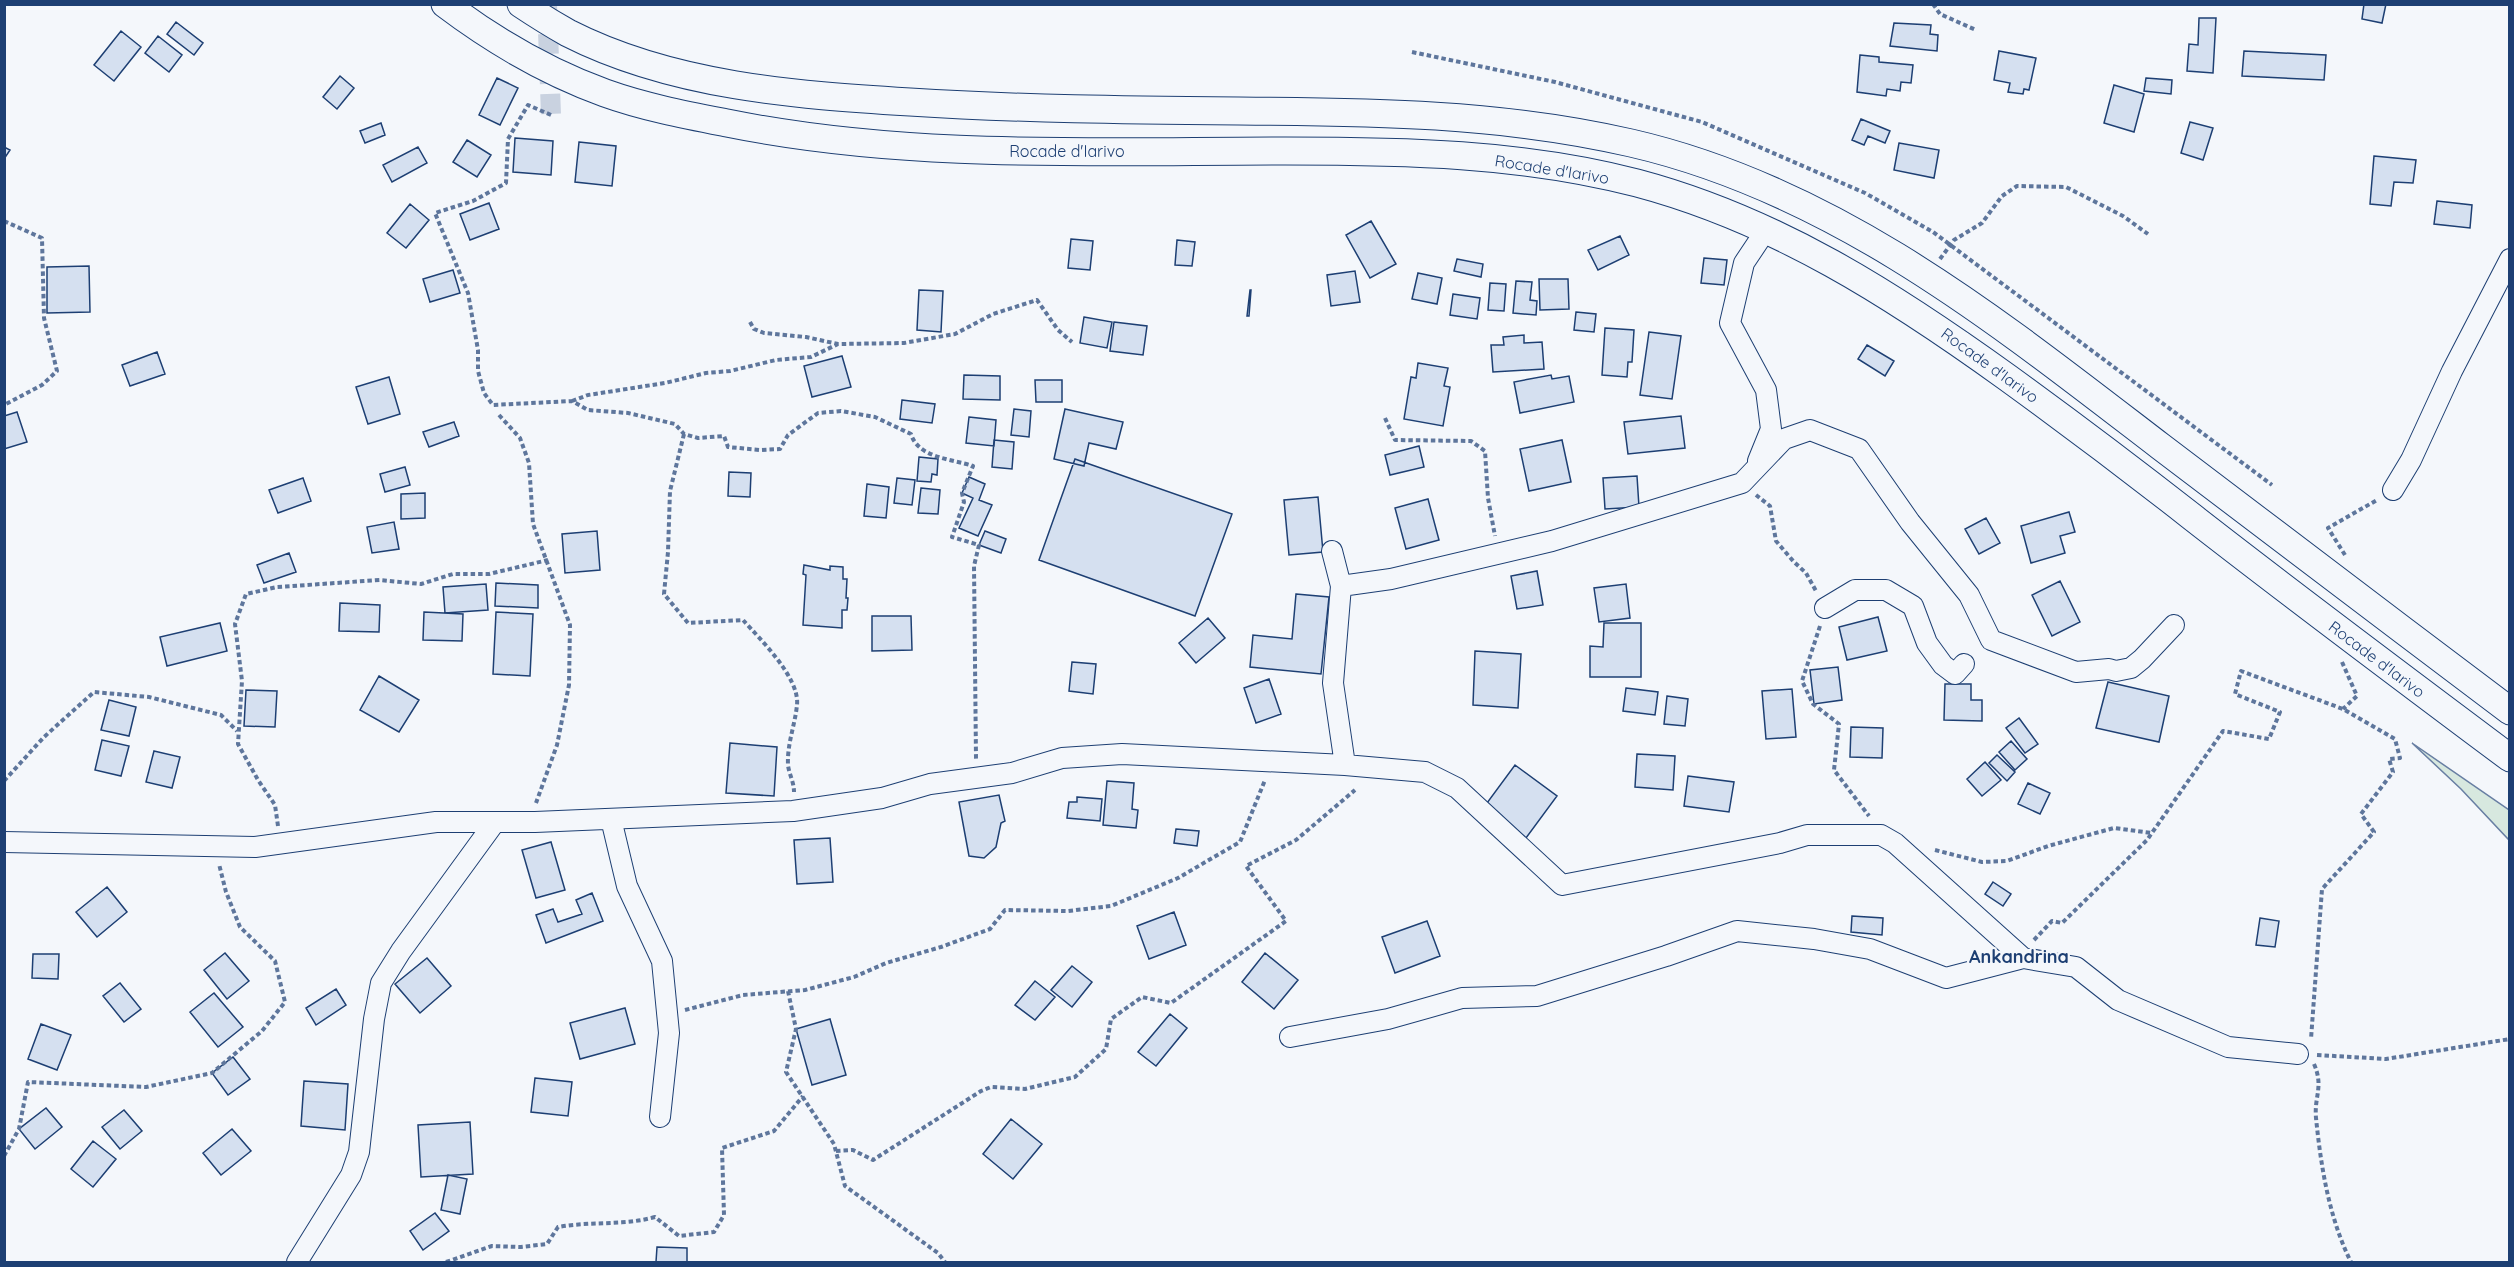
<svg xmlns="http://www.w3.org/2000/svg" width="2514" height="1267" font-family="Quicksand,sans-serif">
	<rect width="100%" height="100%" fill="#f4f7fb"/>
	<!-- green -->
	<path fill="#d7e8df" stroke="#687fa3" stroke-width="1.5" d="M2412,743L2509,810V840L2461,789Z"/>
	<!-- building -->
	<path fill="#d5e0f0" stroke="#1d3f73" stroke-width="1.5" d="M2364,4H2386L2382,23L2362,19Z
		M2199,18H2216L2213,73L2187,71L2189,44L2198,45Z
		M176,22L203,43L194,55L167,34Z
		M1894,23L1931,25L1930,34L1938,35L1937,51L1890,46Z
		M121,31L141,47L114,81L94,65Z
		M158,36L182,55L169,72L145,53Z
		M1999,51L2036,58L2029,90L2024,89L2023,94L2008,92L2010,83L1994,80Z
		M2244,51L2326,55L2324,80L2242,76Z
		M1860,55L1879,57V62L1913,65L1911,83L1901,82L1900,91L1887,89L1886,96L1857,92Z
		M340,76L354,88L337,109L323,97Z
		M497,78L518,88L500,125L479,115Z
		M2146,78L2172,80L2171,94L2144,91Z
		M2114,85L2144,94L2134,132L2104,123Z
		M1861,119L1890,131L1885,143L1868,136L1864,145L1852,140Z
		M2190,122L2213,128L2203,160L2181,153Z
		M381,123L385,135L365,143L360,131Z
		M515,138L553,141L551,175L513,172Z
		M467,140L491,155L477,177L453,162Z
		M579,142L616,146L612,186L575,182Z
		M1899,143L1939,150L1934,178L1894,170Z
		M4,147L10,150L4,159Z
		M418,147L427,163L392,182L383,165Z
		M2374,156L2416,160L2413,183L2394,182L2391,206L2370,204Z
		M2437,201L2472,205L2470,228L2434,224Z
		M489,203L499,229L470,240L460,214Z
		M410,204L429,220L406,248L387,233Z
		M1371,221L1396,264L1370,278L1346,235Z
		M1620,236L1629,255L1598,270L1588,250Z
		M1071,239L1093,241L1090,270L1068,268Z
		M1177,240L1195,242L1192,266L1175,265Z
		M1704,258L1727,260L1724,285L1701,283Z
		M1457,259L1483,264L1481,277L1454,271Z
		M89,266L90,312L47,313V267Z
		M453,270L460,293L430,302L423,279Z
		M1355,271L1360,302L1331,306L1327,275Z
		M1418,273L1442,278L1437,304L1412,299Z
		M1539,279H1568L1569,309L1540,310Z
		M1516,281L1532,282L1530,300L1537,301L1536,315L1513,313Z
		M1490,283L1506,284L1504,311L1488,310Z
		M919,290L943,291L941,332L917,330Z
		M1250,290H1251L1249,316H1247Z
		M1453,294L1480,298L1477,319L1450,315Z
		M1576,312L1596,314L1594,332L1574,330Z
		M1084,317L1112,322L1107,348L1080,343Z
		M1114,322L1147,326L1143,355L1110,351Z
		M1605,328L1634,330L1632,362H1628L1627,377L1602,375Z
		M1649,332L1681,336L1672,399L1640,395Z
		M1524,335V343L1542,342L1544,369L1493,372L1491,345H1504L1503,337Z
		M1867,345L1894,361L1885,376L1858,359Z
		M157,352L165,374L130,386L122,365Z
		M842,356L851,387L812,397L804,366Z
		M1418,363L1448,368L1444,386L1450,387L1443,426L1404,419L1411,377L1416,378Z
		M964,375L1000,376V400L963,399Z
		M1551,375L1552,379L1569,376L1574,402L1520,413L1514,382Z
		M389,377L400,414L368,424L356,387Z
		M1035,380H1062V402H1036Z
		M902,400L935,404L932,423L900,419Z
		M1014,409L1031,411L1029,437L1011,435Z
		M1065,409L1123,422L1116,449L1089,443L1084,466L1054,459Z
		M17,412L27,442L4,449V416Z
		M1681,416L1685,448L1628,454L1624,422Z
		M969,417L996,420L994,446L966,443Z
		M454,422L459,436L429,447L423,432Z
		M994,440L1014,442L1012,469L992,467Z
		M1562,440L1571,482L1529,491L1520,449Z
		M1419,446L1424,467L1390,475L1385,455Z
		M919,457L938,459L937,475L932,474L931,482L917,481Z
		M1075,459L1232,514L1195,616L1039,560Z
		M405,467L410,485L385,492L380,474Z
		M729,472L751,473L750,497L728,496Z
		M1637,476L1639,507L1605,509L1603,478Z
		M969,477L985,484L979,500L992,505L978,536L959,528L973,498L962,493Z
		M303,478L311,501L278,513L269,490Z
		M897,478L915,480L912,505L894,503Z
		M867,484L889,487L886,518L864,516Z
		M921,488L940,490L938,514L918,513Z
		M425,493V518L401,519V494Z
		M1318,497L1323,552L1289,555L1284,500Z
		M1428,499L1439,540L1406,549L1395,508Z
		M2069,512L2075,532L2060,536L2065,553L2031,563L2021,526Z
		M1986,518L2000,543L1979,554L1965,529Z
		M394,522L399,549L372,553L367,527Z
		M597,531L600,570L565,573L562,534Z
		M985,531L1006,539L1001,553L979,545Z
		M289,553L296,572L264,583L257,565Z
		M804,565L830,570V566L843,567V579H847L846,598H848L847,610H842V628L803,625L806,575L803,574Z
		M1537,571L1543,605L1517,609L1511,576Z
		M2060,581L2080,622L2052,636L2032,595Z
		M496,583L538,585V608L495,606Z
		M486,584L488,610L445,613L443,587Z
		M1626,584L1630,618L1599,622L1594,588Z
		M1296,594L1329,597L1321,674L1250,667L1253,635L1292,639Z
		M340,603L380,605L379,632L339,631Z
		M424,612L463,614L462,641L423,640Z
		M496,612L533,614L530,676L493,674Z
		M872,616H911L912,650L872,651Z
		M1878,617L1887,651L1847,660L1839,627Z
		M1208,618L1225,638L1196,663L1179,643Z
		M220,623L227,651L167,666L160,637Z
		M1604,623H1641V677H1590V646L1603,647Z
		M1475,651L1521,654L1518,708L1473,705Z
		M1072,662L1096,664L1093,694L1069,691Z
		M1838,667L1842,700L1814,704L1810,670Z
		M379,676L419,700L399,732L360,710Z
		M1269,679L1281,714L1256,723L1244,688Z
		M2108,682L2169,696L2159,742L2096,728Z
		M1945,684H1971V700H1982V721L1944,720Z
		M1626,688L1658,692L1655,715L1623,711Z
		M1792,689L1796,737L1766,739L1762,691Z
		M246,690L277,691L275,727L244,726Z
		M1667,696L1688,699L1685,726L1664,724Z
		M109,700L136,707L129,736L101,730Z
		M2019,718L2038,744L2025,753L2006,728Z
		M1851,727L1883,728L1882,758L1850,757Z
		M102,740L129,746L121,776L95,770Z
		M2011,741L2027,759L2015,770L1999,752Z
		M730,743L777,747L774,796L726,793Z
		M154,751L180,757L172,788L146,782Z
		M1637,754L1675,756L1673,790L1635,787Z
		M1997,755L2015,772L2007,781L1989,763Z
		M1985,762L2001,780L1982,796L1967,779Z
		M1515,765L1557,796L1526,838L1484,807Z
		M1688,776L1734,782L1729,812L1684,806Z
		M1107,781L1134,783L1132,809L1138,810L1136,828L1103,825Z
		M2028,783L2050,793L2040,814L2018,804Z
		M999,795L1005,821L1001,823L996,847L984,858L969,856L959,802Z
		M1077,797L1102,799L1100,821L1067,818L1069,802H1077Z
		M1176,829L1199,831L1197,846L1174,843Z
		M830,838L833,882L797,884L794,840Z
		M551,842L565,890L536,898L522,850Z
		M1993,882L2011,894L2003,906L1985,894Z
		M107,887L127,912L97,937L76,912Z
		M592,893L603,921L546,943L536,915L553,909L558,922L582,914L576,900Z
		M1174,912L1186,945L1149,959L1137,926Z
		M1852,916L1883,918L1882,935L1851,932Z
		M2260,918L2279,921L2275,947L2256,945Z
		M1427,921L1440,956L1395,973L1382,937Z
		M225,953L249,981L227,999L204,970Z
		M1265,953L1298,980L1274,1009L1242,982Z
		M33,954H59L58,979L32,978Z
		M427,958L451,986L420,1013L395,984Z
		M1072,966L1092,982L1072,1007L1051,990Z
		M1035,981L1055,997L1035,1020L1015,1005Z
		M120,983L141,1009L124,1022L103,996Z
		M336,989L346,1005L316,1025L306,1008Z
		M214,993L243,1027L218,1047L190,1012Z
		M625,1008L635,1044L580,1059L570,1023Z
		M1170,1014L1187,1028L1156,1066L1138,1052Z
		M830,1019L846,1075L812,1085L796,1029Z
		M41,1024L71,1035L57,1070L28,1059Z
		M233,1057L250,1079L228,1095L212,1073Z
		M535,1078L572,1082L568,1116L531,1112Z
		M304,1081L348,1084L345,1130L301,1126Z
		M46,1108L62,1127L35,1149L19,1129Z
		M124,1110L142,1131L120,1149L102,1127Z
		M1011,1119L1042,1144L1013,1179L983,1154Z
		M470,1122L473,1174L421,1177L418,1125Z
		M232,1129L251,1151L221,1175L203,1153Z
		M93,1141L116,1159L93,1187L71,1169Z
		M448,1175L467,1179L460,1214L441,1210Z
		M435,1213L449,1231L423,1250L410,1231Z
		M657,1247L687,1248V1262H656Z"/>
	<g fill="none" stroke-linecap="round" stroke-linejoin="round">
		<!-- street-tunnel -->
		<path stroke="#c9d2e0" stroke-width="20" stroke-dasharray="20 10" stroke-linecap="butt" d="M547,4L551,115"/>
		<defs>
			<path id="street" d="M1758,461L1771,429L1766,390L1730,323L1744,263L1766,230
				M2393,490L2411,460L2452,371L2510,259
				M1332,551L1341,586L1333,683L1345,765
				M1341,586L1391,579L1552,541L1742,483L1784,439L1810,430L1859,449L1910,522L1969,595L1991,640L2076,672L2109,669L2116,671L2131,668L2142,659L2174,625
				M1825,608L1855,590H1886L1913,606L1927,643L1943,665L1955,674L1964,664
				M611,819L627,886L662,961L669,1033L660,1117
				M4,842L255,847L436,822H535L793,811L882,798L930,784L1012,773L1062,758L1122,754L1345,765L1425,772L1457,788L1562,885L1780,843L1807,835H1881L1895,843L2023,958L1946,978L1870,949L1814,939L1737,931L1666,956L1537,996L1462,998L1388,1019L1290,1037
				M2023,958L2076,967L2118,1000L2228,1047L2298,1054
				M297,1262L351,1175L359,1152L374,1019L381,983L401,951L495,822"/>
			<path id="secondary" d="M445,4C494,41 547,72 605,93C644,107 686,115 727,123C910,160 1099,151 1285,151C1402,151 1522,153 1637,183C1776,220 1893,295 2008,378C2070,423 2131,469 2191,516C2296,598 2403,678 2510,758
				M521,4C536,14 552,24 568,33C672,86 795,95 910,102C1019,109 1129,110 1239,111C1371,112 1502,113 1631,143C1835,190 1997,321 2160,446C2276,534 2393,623 2510,711"/>
		</defs>
		<!-- street casing -->
		<use href="#street" stroke="#1d3f73" stroke-width="22"/>
		<!-- secondary casing -->
		<use href="#secondary" stroke="#1d3f73" stroke-width="29"/>
		<!-- path -->
		<path stroke="#5e769c" stroke-width="4" stroke-dasharray="4.5 3" stroke-linecap="butt" d="M1933,4L1940,14L1976,30
			M1412,52L1555,82L1702,122L1865,193L1933,232L2272,485
			M551,115L528,105L508,139L506,183L473,201L435,213L468,293L478,350V371L484,393L493,405L572,401L588,410L628,413L675,424L684,434L698,438L724,436L728,447L760,450L780,449L788,435L818,413L841,411L875,417L911,434C918,458 952,459 973,466L962,493L964,502L952,537L979,545L974,566L976,759
			M4,221L42,238L44,318L57,371L42,385L4,405
			M1940,259L1954,240L1982,223L2002,196L2017,186L2066,187L2123,216L2148,234
			M750,322L754,329L764,333L806,337L838,344L904,343L955,334L993,314L1037,300L1058,330L1072,342
			M572,401L588,395L665,383L706,373L730,371L776,360L811,357L838,344
			M499,415L520,438L529,463L533,524L570,625L569,685L557,745L536,803
			M1385,418L1395,440L1471,441L1485,451L1488,498L1495,536
			M684,434L670,491L668,552L664,594L688,623L743,620C760,639 800,678 797,705C795,725 787,744 788,765C789,774 794,782 794,792
			M1756,495L1770,506L1776,541L1794,562L1806,573L1816,591
			M2345,555L2328,528L2377,500
			M1820,626L1802,681L1813,704L1839,724L1834,770L1869,816
			M2342,662L2357,696L2343,709
			M4,781L44,737L94,692L149,697L221,715L237,731
			M278,826L275,805L258,780L238,744L242,681L235,624L246,594L277,587L380,580L421,584L453,574H489L548,560
			M1935,850L1982,862L2007,861L2048,846L2114,828L2152,833
			M2034,940L2052,921L2062,923L2147,840L2223,731L2269,739L2280,712L2235,694L2241,671L2343,709L2395,739L2400,758L2389,759L2393,772L2361,814L2374,832L2322,889L2311,1039
			M788,991L796,1029L786,1072L834,1144L845,1186L938,1253L945,1262
			M685,1010L743,995L805,990L854,977L886,963L941,947L990,929L1005,910L1068,911L1111,906L1178,878L1240,842L1265,780
			M2317,1055L2386,1059L2510,1039
			M2314,1064C2324,1087 2314,1096 2316,1118C2321,1167 2329,1218 2351,1262
			M836,1151L853,1150L873,1160L981,1091L991,1087L1025,1089L1075,1077L1106,1049L1111,1019L1142,997L1171,1003L1286,921L1246,866L1296,840L1355,790
			M4,1156L19,1129L28,1082L146,1087L212,1073L262,1031L285,1002L275,961L240,927L226,892L219,864
			M446,1262L492,1246L521,1247L547,1244L558,1227C591,1221 623,1226 655,1217L679,1236L714,1232L724,1215L722,1148L774,1131L803,1096"/>
		<!-- street -->
		<use href="#street" stroke="#f4f7fb" stroke-width="20"/>
		<!-- secondary -->
		<use href="#secondary" stroke="#f4f7fb" stroke-width="27"/>
	</g>
	<g text-anchor="middle" stroke-width="4.5" stroke-linejoin="round" paint-order="stroke">
		<!-- street labels -->
		<g font-size="16" fill="#1d3f73" stroke="#f4f7fb">
			<text x="1067" y="157">Rocade d'Iarivo</text>
			<text transform="translate(1552 169) rotate(9)" y="6">Rocade d'Iarivo</text>
			<text transform="translate(1990 365) rotate(36)" y="6">Rocade d'Iarivo</text>
			<text transform="translate(2377 659) rotate(37)" y="6">Rocade d'Iarivo</text>
		</g>
		<!-- neighbourhood labels -->
		<g font-size="18" font-weight="bold" fill="#1d3f73" stroke="#f4f7fb">
			<text x="2019" y="963">Ankandrina</text>
		</g>
	</g>
	<!-- border -->
	<rect width="2514" height="1267" fill="none" stroke="#1d3f73" stroke-width="12"/>
</svg>
